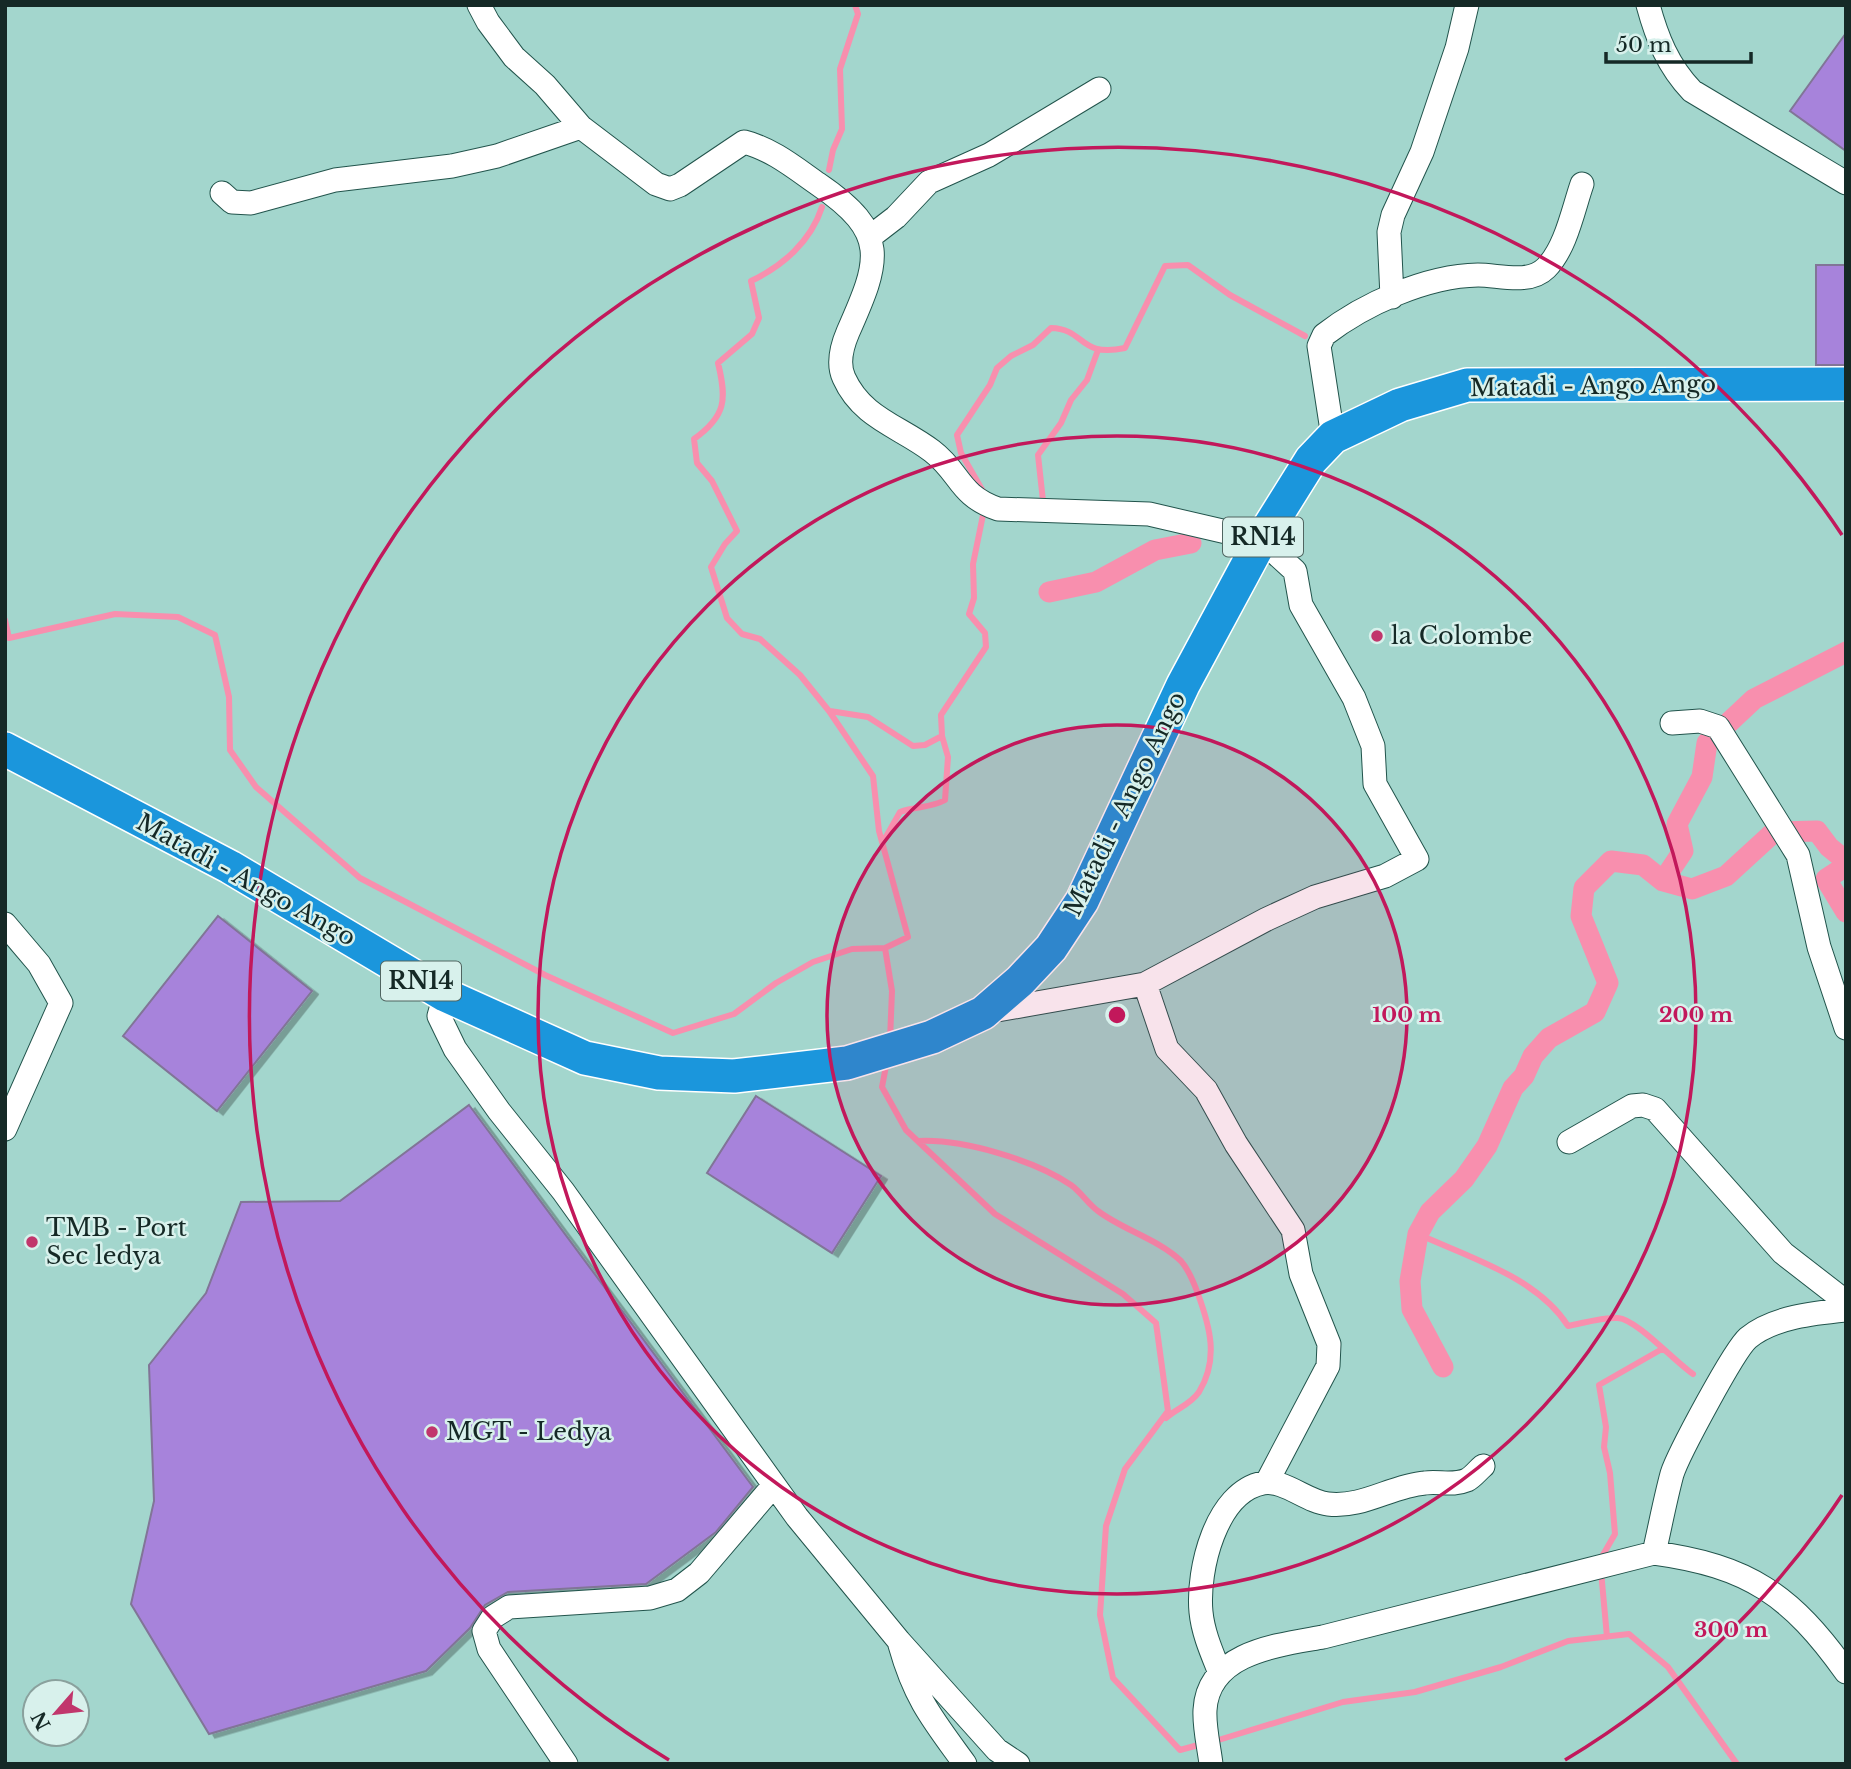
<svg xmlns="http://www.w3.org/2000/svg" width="1851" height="1769" font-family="'Libre Baskerville',serif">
	<defs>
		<filter id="shadow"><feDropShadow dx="6" dy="3.5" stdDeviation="0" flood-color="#0004"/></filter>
	</defs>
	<rect width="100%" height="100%" fill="#a3d6cd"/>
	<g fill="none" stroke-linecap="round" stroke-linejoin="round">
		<!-- stream -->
		<path stroke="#f88fae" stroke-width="6" d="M829,170L833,150L842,129L840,69L858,14L855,5
			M822,207C811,241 783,266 751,281L759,318L752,334L718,363C727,400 726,416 694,439L697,463L712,481L737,531L725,544L711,567L727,618L742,634L760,639L800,675L829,711L873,776L879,831L908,937L885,948
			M984,493L961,453L957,435L990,385L997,368L1011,356L1033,345L1051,328C1086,329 1078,358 1125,348L1165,266L1188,265L1230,295L1305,336
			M1043,501L1038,455L1061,423L1071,400L1087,380L1098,350
			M5,620L9,638L115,614L178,617L215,635L229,697L230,750L256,787L360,878L545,975L673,1033L734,1014L776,983L813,962L852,949L885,948L892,991L890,1040
			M830,711L868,717L913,746L925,745L942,736
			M883,842L900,812C916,806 931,808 945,800L948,757L942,736L941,715L986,647L985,633L969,614L974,598L973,564L983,515
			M887,1061L882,1087L906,1130L995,1214L1123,1294L1156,1323L1168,1411L1125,1469L1106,1526L1100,1615L1113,1678L1180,1750L1202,1744
			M919,1141C963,1139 1034,1160 1071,1185C1081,1192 1088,1204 1098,1211C1123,1230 1158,1239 1181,1261C1189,1270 1194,1283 1198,1294C1210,1327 1219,1359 1199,1392C1190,1405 1177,1408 1166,1418
			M1418,1234C1468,1257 1537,1277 1568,1326C1584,1323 1602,1317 1618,1318C1636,1319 1675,1362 1693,1374
			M1600,1560L1615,1534L1610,1473L1604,1447L1606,1427L1599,1385L1662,1349
			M1601,1571L1607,1637
			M1212,1742L1343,1702L1415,1692L1501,1667L1568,1641L1629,1634L1668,1667L1737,1764"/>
		<!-- canal -->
		<path stroke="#f88fae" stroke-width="21" d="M1049,592L1096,582L1155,550L1191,543
			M1846,866L1826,879L1846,912
			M1663,881L1683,851L1677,824L1702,777L1707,743L1754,699L1846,652
			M1443,1367L1412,1309L1410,1281L1418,1234L1430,1212L1464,1179L1487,1146L1513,1088L1524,1076L1533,1056L1549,1038L1595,1012L1608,983L1581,916L1584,888L1611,861L1643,865L1663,881L1692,889L1726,876L1774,832L1817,831L1829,847L1846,861"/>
	</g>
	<!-- building -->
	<path fill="#a783db" stroke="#817497" stroke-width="2" filter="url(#shadow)" d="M1846,33V151L1790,111Z
		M1816,265H1846V365H1816Z
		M218,916L312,991L217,1111L123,1036Z
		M756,1096L881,1176L832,1253L707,1173Z
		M469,1105L753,1487L716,1532L646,1584L508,1592L485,1605L470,1628L426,1671L209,1734L131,1604L154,1501L149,1365L206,1293L241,1202L340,1201Z"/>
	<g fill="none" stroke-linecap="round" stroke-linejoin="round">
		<defs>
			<path id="minor" d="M479,5L488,22L514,57L545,85L581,127L656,184L670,189L680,185L744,142C772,149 795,168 818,184C890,233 880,260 848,332C842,346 837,363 844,378C862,418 899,426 932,451C961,473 958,495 998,509L1149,514L1261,540L1295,571L1301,605L1354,698L1373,746L1375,784L1417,859L1385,876L1315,897L1267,919L1145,984L986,1012
				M1648,5C1657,38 1668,66 1692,91L1846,183
				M222,193L232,202L251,203L335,180L452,166L497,156L581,127
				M870,237L896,217L929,182L989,155L1099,89
				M1392,297L1389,232L1393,215L1422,152L1457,48L1467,5
				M1333,437L1319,346L1324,335C1364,304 1426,276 1478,275C1499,275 1529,285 1546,268C1566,248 1573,210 1582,184
				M1672,723L1700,721L1718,727L1798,855L1819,947L1846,1028
				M5,924L39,964L61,1003L5,1129
				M1145,984L1167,1049L1206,1090L1236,1144L1293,1230L1301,1274L1329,1344L1328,1366L1267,1482
				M445,995L439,1016L455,1049L499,1111L563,1191L797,1517L899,1641L997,1750L1018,1764
				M1569,1142L1632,1106L1643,1105L1655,1109L1783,1253L1846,1302
				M1654,1553C1660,1527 1665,1500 1672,1474C1678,1455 1734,1350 1748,1338C1773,1317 1815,1313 1846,1310
				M900,1645C915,1699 933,1720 965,1764
				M1220,1673C1212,1653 1203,1633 1201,1612C1197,1570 1216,1492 1263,1483C1284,1479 1307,1502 1328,1504C1363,1508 1391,1486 1425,1483C1439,1481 1453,1486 1467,1480C1473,1477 1478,1470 1483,1466
				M566,1764L489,1649L484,1631L493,1617L509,1607L650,1598L677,1590L699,1573L774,1485
				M1211,1764C1209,1747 1204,1727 1205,1710C1208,1652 1279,1645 1323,1637L1654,1553C1749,1566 1791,1595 1846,1672"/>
			<path id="highway" d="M5,749L230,867L445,995L585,1058L659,1073L734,1076L847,1063L932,1037L983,1013L1020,981L1051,948L1082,901L1183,685L1261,540L1311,460L1333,437L1400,405L1467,385L1846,384"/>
		</defs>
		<!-- minor casing -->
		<use href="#minor" stroke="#22544c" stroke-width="25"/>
		<!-- highway casing -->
		<use href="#highway" stroke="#fff" stroke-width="36"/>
		<!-- minor -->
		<use href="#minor" stroke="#fff" stroke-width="23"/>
		<!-- highway -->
		<use href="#highway" stroke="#1b96dc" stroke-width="33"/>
	</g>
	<!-- distance rings -->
	<circle cx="1117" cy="1015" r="290" fill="#c2185b" fill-opacity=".12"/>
	<g fill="none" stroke="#c2185b" stroke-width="3.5">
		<circle cx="1117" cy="1015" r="290"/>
		<circle cx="1117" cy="1015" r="579"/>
		<path d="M1842 1495A869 869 0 0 1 1565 1760M669 1760A869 869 0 1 1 1842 535"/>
	</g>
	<!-- markers -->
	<g fill="#c1366c" stroke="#d8f1ec" stroke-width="2.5">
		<circle cx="1377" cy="636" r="7"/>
		<circle cx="32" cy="1242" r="7"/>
		<circle cx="432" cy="1432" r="7"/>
	</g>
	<g text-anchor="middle" stroke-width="5" stroke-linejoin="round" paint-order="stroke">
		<!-- shield labels -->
		<g fill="#d8f1ec" stroke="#506561" stroke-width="2">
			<rect x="1223" y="517.5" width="80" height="39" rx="5"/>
			<rect x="381" y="961.5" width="80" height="39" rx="5"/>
		</g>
		<g font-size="23" font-weight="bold" fill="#152926">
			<text x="1263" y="545">RN14</text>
			<text x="421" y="989">RN14</text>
		</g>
		<!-- street labels -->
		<g font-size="24" fill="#152926" stroke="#d8f1ec">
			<text transform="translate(1593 386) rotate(-1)" y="8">Matadi - Ango Ango</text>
			<text transform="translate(1125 804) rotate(-64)" y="8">Matadi - Ango Ango</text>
			<text transform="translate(246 880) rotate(29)" y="8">Matadi - Ango Ango</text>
		</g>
		<!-- poi labels -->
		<g font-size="24" fill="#152926" stroke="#d8f1ec" text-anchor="start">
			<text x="1391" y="644">la Colombe</text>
			<text x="46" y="1236">TMB - Port<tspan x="46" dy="28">Sec ledya</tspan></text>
			<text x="446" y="1440">MGT - Ledya</text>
		</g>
	</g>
	<circle cx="1117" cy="1015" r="10" fill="#c2185b" stroke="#d8f1ec" stroke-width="3.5"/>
	<g font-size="21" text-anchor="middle" font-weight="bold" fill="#c2185b" stroke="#d8f1ec" stroke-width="5" stroke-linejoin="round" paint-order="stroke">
		<text x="1407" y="1022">100 m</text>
		<text x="1696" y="1022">200 m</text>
		<text x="1731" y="1637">300 m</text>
	</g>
	<!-- border -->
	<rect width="1851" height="1769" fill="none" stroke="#152926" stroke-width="14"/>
	<!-- north arrow -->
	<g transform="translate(56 1713) rotate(242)"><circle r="33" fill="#d8f1ec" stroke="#8aa19d" stroke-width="2"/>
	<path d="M0-5L12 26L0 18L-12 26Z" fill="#c1366c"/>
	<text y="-10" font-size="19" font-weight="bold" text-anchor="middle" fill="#152926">N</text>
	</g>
	<!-- scale -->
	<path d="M1606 52v10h145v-10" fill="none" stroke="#152926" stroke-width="3.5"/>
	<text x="1616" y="52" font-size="21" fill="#152926" stroke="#d8f1ec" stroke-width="5" paint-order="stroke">50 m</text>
</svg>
